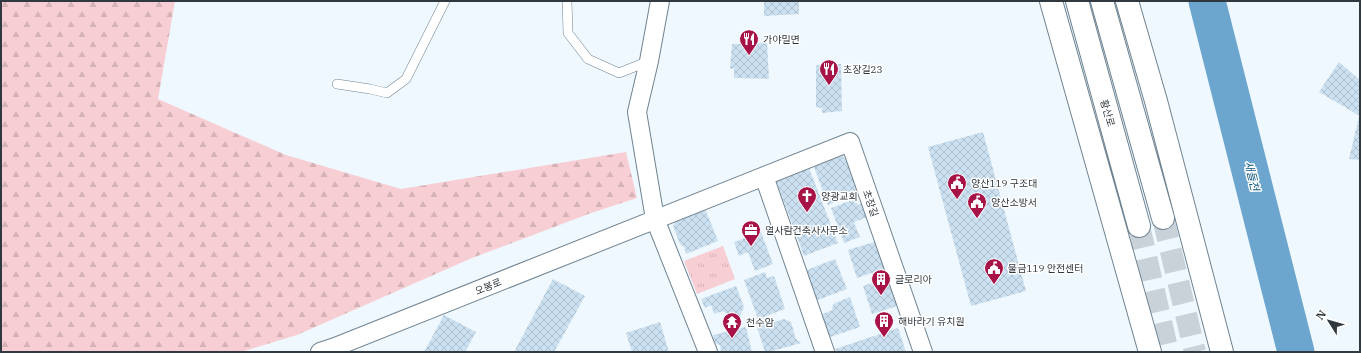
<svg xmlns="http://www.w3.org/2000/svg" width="1361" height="353" font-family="'IBM Plex Serif','Noto Sans KR',serif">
	<defs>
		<pattern id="grass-tufts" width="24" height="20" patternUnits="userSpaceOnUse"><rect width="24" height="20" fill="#f7ced3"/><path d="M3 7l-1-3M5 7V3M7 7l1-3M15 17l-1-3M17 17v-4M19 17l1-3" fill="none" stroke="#d4b2b6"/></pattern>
		<pattern id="forest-firs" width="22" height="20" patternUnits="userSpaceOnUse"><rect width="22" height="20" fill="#f7ced3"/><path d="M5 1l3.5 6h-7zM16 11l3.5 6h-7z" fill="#d4b2b6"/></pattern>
		<pattern id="building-cross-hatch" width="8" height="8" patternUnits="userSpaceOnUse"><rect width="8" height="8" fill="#cbe0f0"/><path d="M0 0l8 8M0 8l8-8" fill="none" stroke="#afc1cf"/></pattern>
	</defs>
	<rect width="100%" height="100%" fill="#f0f8ff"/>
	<!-- grass -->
	<path fill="url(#grass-tufts)" d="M723,246L735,279L697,294L684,261Z"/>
	<!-- forest -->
	<path fill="url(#forest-firs)" d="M1,1H175L158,99L286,155L401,189L626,152L637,198L591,213L472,258L297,335L241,352H1Z"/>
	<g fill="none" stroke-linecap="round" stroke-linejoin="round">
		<!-- river -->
		<path stroke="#6ca6ce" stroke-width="37" d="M1207,1L1296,352"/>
	</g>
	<!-- building -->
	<path fill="url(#building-cross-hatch)" d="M764,1H799V14L764,16Z
		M767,43L769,79L734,78V68L730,69L732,44Z
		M1339,62L1360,80V116L1319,92Z
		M841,64L842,111L822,113V108L816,107V65Z
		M1359,117H1360V160L1349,159Z
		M983,132L1026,291L971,306L928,147Z
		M841,156L850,160L862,192L828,205L814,167Z
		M809,168L838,243L804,256L776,180Z
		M855,199L858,205L865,203L870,216L854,222L860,237L844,243L831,208Z
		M704,206L718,241L686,254L684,247L680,244L673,226L677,217Z
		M761,232L773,264L755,271L748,252L739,256L734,242Z
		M877,241L886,268L857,278L848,250Z
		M835,259L847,289L815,301L804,271Z
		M765,272L767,278L774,276L785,309L758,319L744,280Z
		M891,277L900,305L872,314L863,286Z
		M553,279L585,296L554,352H514Z
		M736,286L744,307L740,316L736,318L729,314L725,313L723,311L714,314L711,305L705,308L701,299Z
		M850,297L860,327L827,338L820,315L832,310L833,304Z
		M444,315L476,332L465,352H424Z
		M784,319L791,322L796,339L801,343L769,352H765L757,327Z
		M660,322L669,352H632L626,333Z
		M746,327L752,352H721L720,345L715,343L713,335Z
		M898,328L906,352H836L835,349Z"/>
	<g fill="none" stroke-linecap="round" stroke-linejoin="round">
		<!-- secondary-tunnel -->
		<path stroke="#cad2d9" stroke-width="22" stroke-dasharray="22 11" stroke-linecap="butt" d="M1163,218L1195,352
			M1139,226L1168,352"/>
		<defs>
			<path id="service" d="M567,1L568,33L588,59L619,73L649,61
				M337,84L370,89L387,93L406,79L445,1"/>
			<path id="minor" d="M660,1L649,61L637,112L655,219L708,352
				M764,176L825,352
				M320,352L335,347L850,142L923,352"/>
			<path id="secondary" d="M1051,1L1150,352
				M1077,1L1139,226
				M1102,1L1163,218
				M1127,1L1156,101L1222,352"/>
		</defs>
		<!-- service casing -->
		<use href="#service" stroke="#6f8391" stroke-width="10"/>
		<!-- minor casing -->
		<use href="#minor" stroke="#6f8391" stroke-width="20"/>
		<!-- secondary casing -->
		<use href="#secondary" stroke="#6f8391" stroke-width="24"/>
		<!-- service -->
		<use href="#service" stroke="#fff" stroke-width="9"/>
		<!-- minor -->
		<use href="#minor" stroke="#fff" stroke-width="18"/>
		<!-- secondary -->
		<use href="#secondary" stroke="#fff" stroke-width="22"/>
	</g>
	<!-- icons -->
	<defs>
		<symbol id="restaurant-pin" viewBox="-11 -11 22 30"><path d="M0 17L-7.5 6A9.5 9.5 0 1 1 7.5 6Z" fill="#a81347" stroke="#fff"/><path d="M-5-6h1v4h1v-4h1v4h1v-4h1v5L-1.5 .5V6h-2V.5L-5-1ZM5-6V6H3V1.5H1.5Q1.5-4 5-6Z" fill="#fff"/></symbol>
		<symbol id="civic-pin" viewBox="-11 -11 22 30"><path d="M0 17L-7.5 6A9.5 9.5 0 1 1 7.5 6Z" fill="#a81347" stroke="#fff"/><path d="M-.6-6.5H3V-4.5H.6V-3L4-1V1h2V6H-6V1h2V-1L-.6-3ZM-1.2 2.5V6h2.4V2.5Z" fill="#fff"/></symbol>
		<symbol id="church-pin" viewBox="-11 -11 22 30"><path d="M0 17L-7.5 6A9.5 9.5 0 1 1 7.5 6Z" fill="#a81347" stroke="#fff"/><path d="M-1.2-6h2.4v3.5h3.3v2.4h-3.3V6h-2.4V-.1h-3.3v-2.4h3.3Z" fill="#fff"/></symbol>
		<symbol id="office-pin" viewBox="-11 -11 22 30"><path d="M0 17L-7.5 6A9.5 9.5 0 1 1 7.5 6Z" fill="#a81347" stroke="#fff"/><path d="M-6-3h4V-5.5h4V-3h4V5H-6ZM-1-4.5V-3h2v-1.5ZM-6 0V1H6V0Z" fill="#fff"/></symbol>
		<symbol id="building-pin" viewBox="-11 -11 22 30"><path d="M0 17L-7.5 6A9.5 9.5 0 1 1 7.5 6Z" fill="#a81347" stroke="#fff"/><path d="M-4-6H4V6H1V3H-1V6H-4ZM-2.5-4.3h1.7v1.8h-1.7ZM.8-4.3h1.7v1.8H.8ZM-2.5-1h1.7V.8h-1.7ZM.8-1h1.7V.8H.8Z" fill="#fff"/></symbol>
		<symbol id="temple-pin" viewBox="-11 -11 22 30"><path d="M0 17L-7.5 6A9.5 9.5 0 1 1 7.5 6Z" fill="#a81347" stroke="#fff"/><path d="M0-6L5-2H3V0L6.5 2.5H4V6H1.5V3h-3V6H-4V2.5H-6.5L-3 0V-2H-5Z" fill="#fff"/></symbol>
	</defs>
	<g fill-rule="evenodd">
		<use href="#restaurant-pin" x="738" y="28" width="22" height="30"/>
		<use href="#restaurant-pin" x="818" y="58" width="22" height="30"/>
		<use href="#civic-pin" x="946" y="172" width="22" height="30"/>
		<use href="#church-pin" x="796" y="185" width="22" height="30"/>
		<use href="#civic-pin" x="966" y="191" width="22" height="30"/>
		<use href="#office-pin" x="740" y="219" width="22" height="30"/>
		<use href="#civic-pin" x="983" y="257" width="22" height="30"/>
		<use href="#building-pin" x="870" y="268" width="22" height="30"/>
		<use href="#building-pin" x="873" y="310" width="22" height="30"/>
		<use href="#temple-pin" x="721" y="311" width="22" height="30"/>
	</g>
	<g text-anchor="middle" stroke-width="3" stroke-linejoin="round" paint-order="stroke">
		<!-- poi labels -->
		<g font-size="10" fill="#30393f" stroke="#fff" text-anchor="start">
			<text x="763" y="43">가야밀면</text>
			<text x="843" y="73">초장길23</text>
			<text x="971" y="187">양산119 구조대</text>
			<text x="821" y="200">양광교회</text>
			<text x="991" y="206">양산소방서</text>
			<text x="765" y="234">열사람건축사사무소</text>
			<text x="1008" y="272">물금119 안전센터</text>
			<text x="895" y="283">글로리아</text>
			<text x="898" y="325">해바라기 유치원</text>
			<text x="746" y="326">천수암</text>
		</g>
		<!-- street labels -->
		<g font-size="10" fill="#30393f" stroke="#fff">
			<text transform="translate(1108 113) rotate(74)" y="4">황산로</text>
			<text transform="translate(871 203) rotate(71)" y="4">초장길</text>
			<text transform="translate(488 286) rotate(-22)" y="4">오봉로</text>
		</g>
		<!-- water labels -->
		<g font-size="11" font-style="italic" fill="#0b547a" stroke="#fff">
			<text transform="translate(1252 176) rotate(76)" y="4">새들천</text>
		</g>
	</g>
	<!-- border -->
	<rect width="1361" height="353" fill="none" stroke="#30393f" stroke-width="4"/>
	<!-- north arrow -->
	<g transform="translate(1329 321) rotate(307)" stroke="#ffffff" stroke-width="3" paint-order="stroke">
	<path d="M0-3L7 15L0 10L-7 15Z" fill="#30393f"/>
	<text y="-6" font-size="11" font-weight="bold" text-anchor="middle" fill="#30393f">N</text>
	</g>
</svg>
